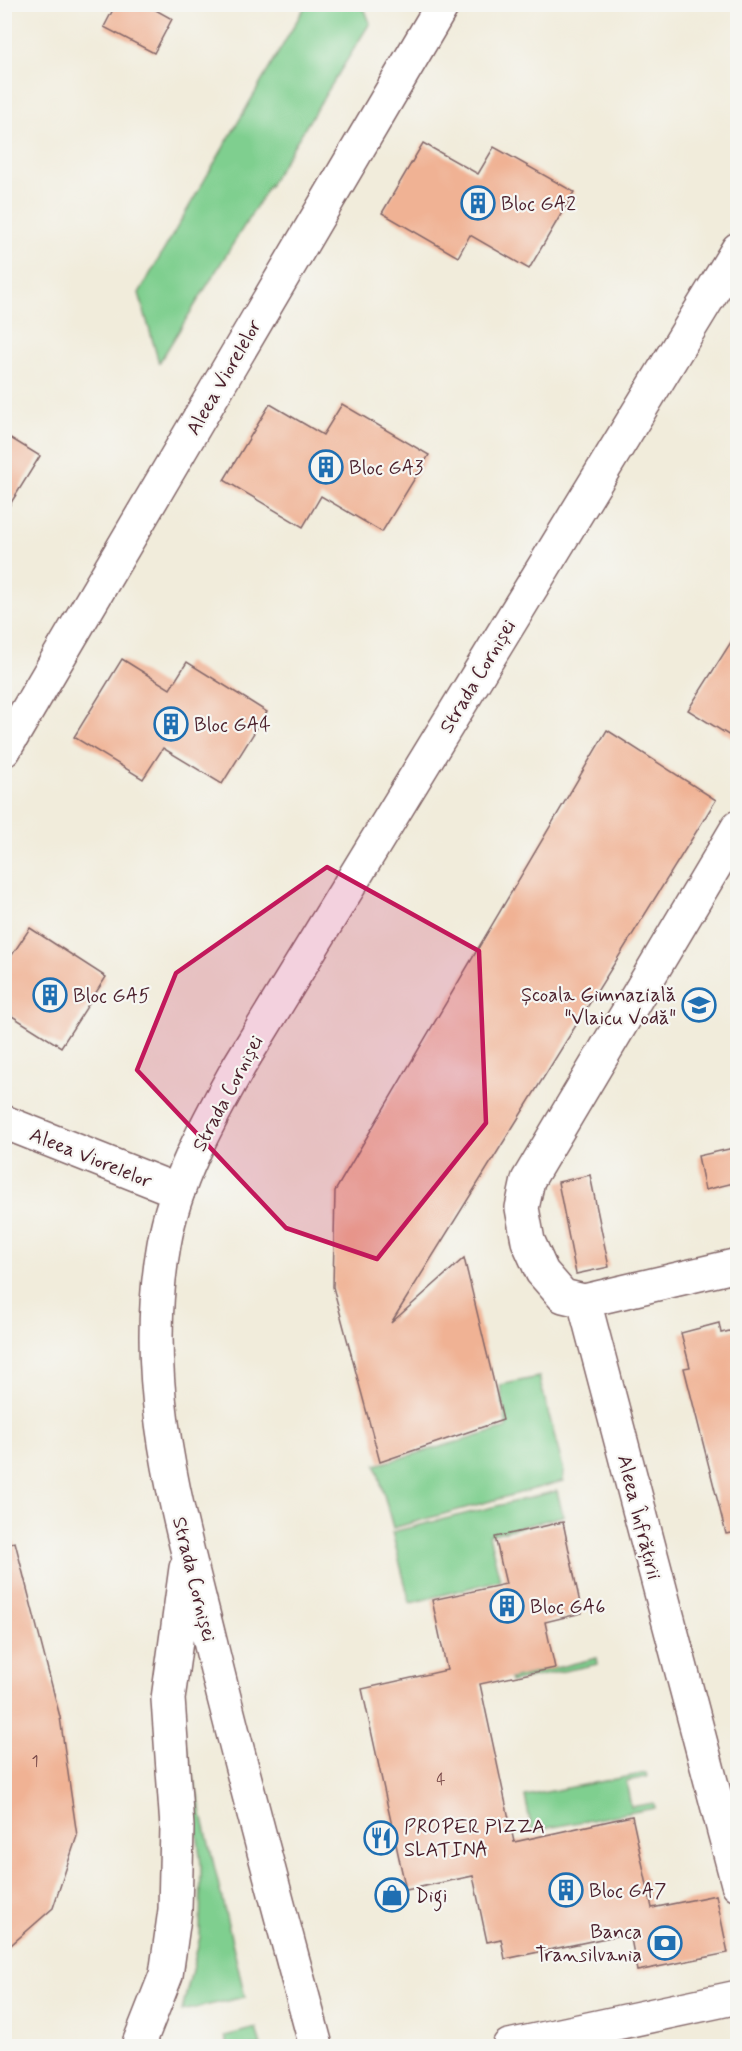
<svg xmlns="http://www.w3.org/2000/svg" width="742" height="2051" font-family="Mynerve,sans-serif">
	<rect width="100%" height="100%" fill="#f6f6f2"/>
	<filter id="ink" filterUnits="userSpaceOnUse"><feTurbulence type="fractalNoise" baseFrequency=".0167" numOctaves="2"/><feDisplacementMap in="SourceGraphic" scale="12" xChannelSelector="R" yChannelSelector="G"/><feConvolveMatrix kernelMatrix="1 2 1 2 8 2 1 2 1" color-interpolation-filters="sRGB"/></filter>
	<filter id="wash" filterUnits="userSpaceOnUse"><feTurbulence type="fractalNoise" baseFrequency=".008" numOctaves="4" result="noise"/><feDisplacementMap in="SourceGraphic" scale="24" xChannelSelector="R" yChannelSelector="G"/><feGaussianBlur stdDeviation="1.35" result="paint"/><feColorMatrix in="noise" values="0 0 0 0 0 0 0 0 0 0 0 0 0 0 0 0 0 1.4 0 .05"/><feComposite in="paint" operator="in"/></filter>
	<g filter="url(#wash)">
		<rect width="100%" height="100%" fill="#f1ecdb"/>
		<!-- green -->
		<path fill="#7fcf8f" stroke="#64775d" stroke-width="1.5" d="M306,5H357L365,10L370,23L159,363L139,293Z
			M539,1377L564,1472L563,1481L393,1528L376,1465L507,1428L500,1385Z
			M557,1491L563,1516L489,1535L500,1580L410,1603L392,1532Z
			M597,1658L598,1664L511,1682L510,1679Z
			M186,1746L245,1997L182,2011L200,1937L201,1864Z
			M646,1773L647,1777L626,1781L631,1807L654,1803L655,1808L532,1831L525,1796Z
			M256,2028L261,2046H228L225,2036Z"/>
		<g id="blocks">
			<!-- building -->
			<path fill="#f0b294" d="M116,4H145L172,19L154,53L104,27Z
				M423,143L478,174L494,147L574,192L529,269L470,235L458,257L382,213Z
				M270,404L323,435L342,404L429,455L382,532L321,496L303,527L224,480Z
				M4,434L40,456L4,514Z
				M738,631V741L688,710Z
				M122,659L170,689L187,662L267,712L222,784L163,748L143,779L74,737Z
				M607,730L716,800L391,1323L464,1258L503,1420L380,1462L333,1287L335,1191Z
				M30,928L106,977L61,1047L4,1011V967Z
				M738,1147V1182L705,1190L698,1156Z
				M590,1175L609,1267L576,1274L558,1182Z
				M719,1323L721,1333L738,1329V1532L726,1534L684,1368L690,1367L681,1333Z
				M563,1522L582,1613L545,1622L555,1668L480,1684L514,1842L632,1816L652,1908L716,1895L728,1953L637,1971L630,1933L505,1959L501,1939L487,1942L473,1876L406,1890L362,1689L447,1670L432,1600L506,1584L495,1537Z
				M15,1542L60,1717L77,1836L53,1908L4,1951V1544Z"/>
		</g>
	</g>
	<g filter="url(#ink)">
		<use href="#blocks" fill-opacity="0" stroke="#846769" stroke-width="1.5"/>
		<g fill="none" stroke-linecap="round" stroke-linejoin="round">
			<defs>
				<path id="street" d="M4,750L443,4
					M4,1122L178,1191
					M584,1301L738,1884
					M584,1301L563,1296L542,1272L528,1241L522,1208L528,1180L738,827
					M584,1301L738,1265"/>
				<path id="secondary" d="M138,2046L166,1975L175,1910L177,1827L168,1699L186,1568
					M316,2046C280,1912 243,1777 210,1641C177,1507 139,1384 164,1244C175,1180 208,1122 239,1066L738,249
					M509,2046L738,1997"/>
			</defs>
			<!-- street casing -->
			<use href="#street" stroke="#846769" stroke-width="36"/>
			<!-- secondary casing -->
			<use href="#secondary" stroke="#846769" stroke-width="36"/>
			<!-- street -->
			<use href="#street" stroke="#fff" stroke-width="33"/>
			<!-- secondary -->
			<use href="#secondary" stroke="#fff" stroke-width="33"/>
		</g>
	</g>
	<!-- marked area -->
	<path fill="#c2185b" fill-opacity="0.2" stroke="#c2185b" stroke-width="4.5" stroke-linejoin="round" d="M327,867L479,951L486,1123L377,1259L286,1228L137,1070L176,973Z"/>
	<!-- icons -->
	<defs>
		<symbol id="building-ring" viewBox="-11 -11 22 22"><circle r="9.5" fill="#f6f6f2" stroke="#1f6fb2" stroke-width="1.5"/><path d="M-4-6H4V6H1V3H-1V6H-4ZM-2.5-4.3h1.7v1.8h-1.7ZM.8-4.3h1.7v1.8H.8ZM-2.5-1h1.7V.8h-1.7ZM.8-1h1.7V.8H.8Z" fill="#1f6fb2"/></symbol>
		<symbol id="school-ring" viewBox="-11 -11 22 22"><circle r="9.5" fill="#f6f6f2" stroke="#1f6fb2" stroke-width="1.5"/><path d="M0-5L7-2L0 1L-7-2ZM-4 1L0 2.5L4 1V4Q0 6-4 4Z" fill="#1f6fb2"/></symbol>
		<symbol id="restaurant-ring" viewBox="-11 -11 22 22"><circle r="9.5" fill="#f6f6f2" stroke="#1f6fb2" stroke-width="1.5"/><path d="M-5-6h1v4h1v-4h1v4h1v-4h1v5L-1.5 .5V6h-2V.5L-5-1ZM5-6V6H3V1.5H1.5Q1.5-4 5-6Z" fill="#1f6fb2"/></symbol>
		<symbol id="shop-ring" viewBox="-11 -11 22 22"><circle r="9.5" fill="#f6f6f2" stroke="#1f6fb2" stroke-width="1.5"/><path d="M-5-2.5h2.3a2.7 3.5 0 0 1 5.4 0H5L5.5 6h-11ZM-1.5-2.5h3a1.5 2.3 0 0 0-3 0Z" fill="#1f6fb2"/></symbol>
		<symbol id="bank-ring" viewBox="-11 -11 22 22"><circle r="9.5" fill="#f6f6f2" stroke="#1f6fb2" stroke-width="1.5"/><path d="M-6-4H6V4H-6ZM0-2.3a2.3 2.3 0 1 0 0 4.6a2.3 2.3 0 1 0 0-4.6Z" fill="#1f6fb2"/></symbol>
	</defs>
	<g fill-rule="evenodd">
		<use href="#building-ring" x="459" y="184" width="38" height="38"/>
		<use href="#building-ring" x="307" y="448" width="38" height="38"/>
		<use href="#building-ring" x="152" y="705" width="38" height="38"/>
		<use href="#building-ring" x="31" y="976" width="38" height="38"/>
		<use href="#school-ring" x="680" y="986" width="38" height="38"/>
		<use href="#building-ring" x="488" y="1587" width="38" height="38"/>
		<use href="#restaurant-ring" x="362" y="1819" width="38" height="38"/>
		<use href="#building-ring" x="547" y="1871" width="38" height="38"/>
		<use href="#shop-ring" x="373" y="1876" width="38" height="38"/>
		<use href="#bank-ring" x="646" y="1924" width="38" height="38"/>
	</g>
	<g text-anchor="middle" stroke-width="4.5" stroke-linejoin="round" paint-order="stroke">
		<!-- number labels -->
		<g font-size="16" fill="#744445">
			<text x="35" y="1766">1</text>
			<text x="441" y="1784">4</text>
		</g>
		<!-- poi labels -->
		<g font-size="20" fill="#4a1f2b" stroke="#f6f6f2" text-anchor="start">
			<text x="501" y="210">Bloc GA2</text>
			<text x="349" y="474">Bloc GA3</text>
			<text x="194" y="731">Bloc GA4</text>
			<text x="676" y="1001" text-anchor="end">Școala Gimnazială<tspan x="676" dy="23">"Vlaicu Vodă"</tspan></text>
			<text x="73" y="1002">Bloc GA5</text>
			<text x="530" y="1613">Bloc GA6</text>
			<text x="404" y="1833">PROPER PIZZA<tspan x="404" dy="23">SLATINA</tspan></text>
			<text x="589" y="1897">Bloc GA7</text>
			<text x="415" y="1902">Digi</text>
			<text x="642" y="1938" text-anchor="end">Banca<tspan x="642" dy="23">Transilvania</tspan></text>
		</g>
		<!-- street labels -->
		<g font-size="20" fill="#4a1f2b" stroke="#f6f6f2">
			<text transform="translate(223 377) rotate(-60)" y="7">Aleea Viorelelor</text>
			<text transform="translate(477 676) rotate(-59)" y="7">Strada Cornișei</text>
			<text transform="translate(227 1093) rotate(-62)" y="7">Strada Cornișei</text>
			<text transform="translate(91 1157) rotate(22)" y="7">Aleea Viorelelor</text>
			<text transform="translate(640 1517) rotate(76)" y="7">Aleea Înfrățirii</text>
			<text transform="translate(195 1579) rotate(76)" y="7">Strada Cornișei</text>
		</g>
	</g>
	<!-- margin -->
	<rect width="742" height="2051" fill="none" stroke="#f6f6f2" stroke-width="24"/>
</svg>
